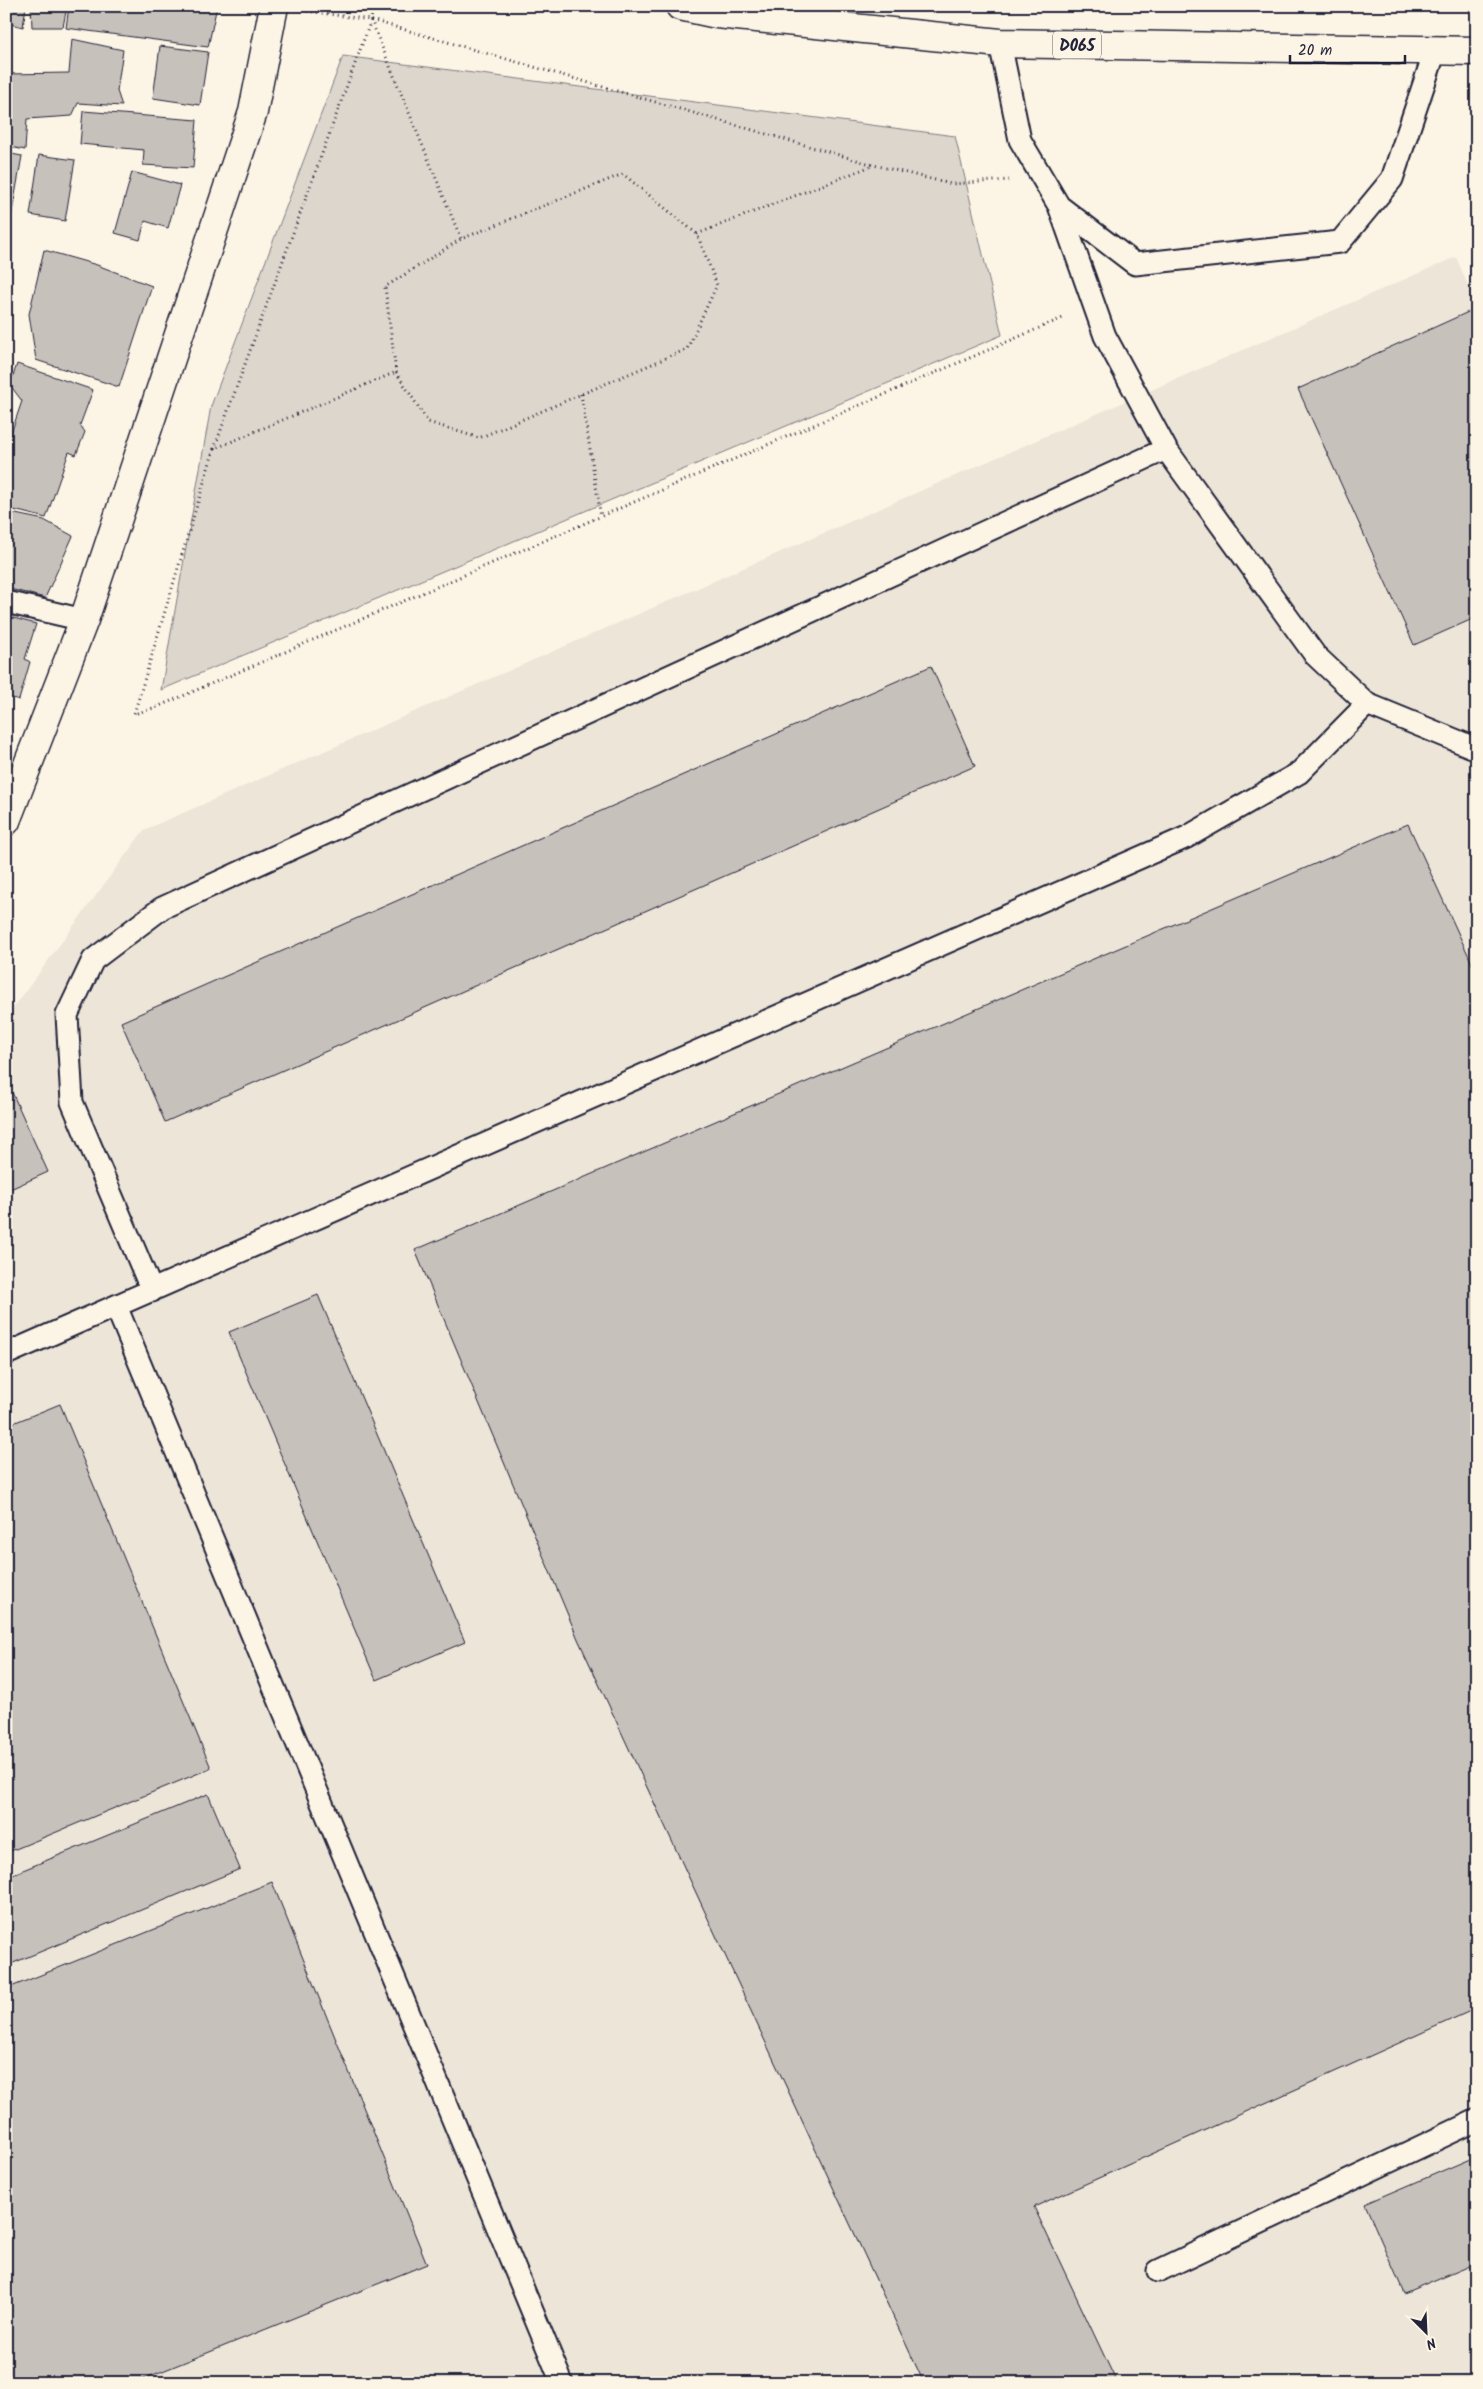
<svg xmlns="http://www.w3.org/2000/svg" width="1483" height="2389" font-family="Kalam,sans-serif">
	<rect width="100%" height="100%" fill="#fcf5e5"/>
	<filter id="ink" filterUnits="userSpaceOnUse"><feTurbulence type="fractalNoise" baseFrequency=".02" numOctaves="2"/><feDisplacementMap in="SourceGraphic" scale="10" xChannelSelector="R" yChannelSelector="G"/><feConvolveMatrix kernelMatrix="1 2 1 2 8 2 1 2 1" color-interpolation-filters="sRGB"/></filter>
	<g filter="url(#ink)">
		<!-- built -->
		<path fill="#ece5d8" d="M1456,257L1477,307V2383H6V1018L144,830Z"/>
		<!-- green -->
		<path fill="#dcd6cc" stroke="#7f7c84" d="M343,56L955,136L1002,335L161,690L211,406Z"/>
		<!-- building -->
		<path fill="#c6c1bb" stroke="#22223b" d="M6,6H26L23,27L6,23Z
			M31,6H67L63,27H32Z
			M69,6H217L208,47L66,28Z
			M72,39L123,50L117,91L122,106L78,103L72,116L27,119L25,150L6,146V74L69,73Z
			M160,46L208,52L200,105L153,98Z
			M83,111L197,120L193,168L143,165L144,150L80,144Z
			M6,153L22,156L6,246Z
			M39,155L75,160L65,221L30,215Z
			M132,172L180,185L168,228L145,221L140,240L115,233Z
			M44,250L97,265L152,286L119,387L36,360L29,314Z
			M1477,308V617L1414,645L1298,389Z
			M17,364L93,390L80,425L85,432L76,455L69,452L46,518L6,508V448L22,401L10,385Z
			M6,512L44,520L73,536L45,598L6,588Z
			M6,616L36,624L25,659L30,662L19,700L6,696Z
			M931,666L975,766L165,1122L121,1022Z
			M1408,824L1477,974V2008L1034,2207L1117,2383H924L578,1639L415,1250Z
			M6,1079L48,1172L6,1191Z
			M318,1295L465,1642L376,1680L229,1332Z
			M60,1404L211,1768L6,1853V1426Z
			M208,1794L240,1869L6,1966V1877Z
			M272,1882L427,2264L133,2383H6V1989Z
			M1477,2156V2262L1404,2293L1365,2204Z"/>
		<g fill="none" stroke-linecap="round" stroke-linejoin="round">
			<defs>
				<path id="service" d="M1000,43L1020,140L1059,206L1105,336L1166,449L1315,655L1367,704L1477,749
					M1059,206L1135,264L1340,242L1392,179L1435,51
					M6,602L84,620
					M152,1291L72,1102L67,1015L93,960L162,908L1166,449
					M116,1306L562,2383
					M6,1354L1187,837L1299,773L1367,704
					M1158,2271L1477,2120"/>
				<path id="minor" d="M6,821L84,620L253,112L274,6"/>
				<path id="primary" d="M680,6L717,14L1000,43L1477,51"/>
			</defs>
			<!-- service casing -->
			<use href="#service" stroke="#22223b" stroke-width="25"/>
			<!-- minor casing -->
			<use href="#minor" stroke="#22223b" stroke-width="31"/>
			<!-- primary casing -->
			<use href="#primary" stroke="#22223b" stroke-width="31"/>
			<!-- path -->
			<path stroke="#22223b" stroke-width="3" stroke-dasharray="1 4" stroke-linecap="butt" d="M373,6L371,20L214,449L396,372
				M307,11L371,20L874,165L951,184L1009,180
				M371,20L461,239L623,174L697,234L717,285L687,349L479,438L428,422L396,372L385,287L461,239
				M697,234L874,165
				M581,394L601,517
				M214,449L134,714L157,707L1065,317"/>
			<!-- service -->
			<use href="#service" stroke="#fcf5e5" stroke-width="21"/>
			<!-- minor -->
			<use href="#minor" stroke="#fcf5e5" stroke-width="28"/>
			<!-- primary -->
			<use href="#primary" stroke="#fcf5e5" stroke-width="28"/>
		</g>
	</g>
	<g text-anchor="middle" stroke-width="4" stroke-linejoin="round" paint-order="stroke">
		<!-- shield labels -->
		<rect fill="#fcf5e5" stroke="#63616e" stroke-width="1" x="1053" y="31.5" width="48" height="27" rx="4"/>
		<g font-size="16" font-weight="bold" fill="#22223b">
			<text x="1077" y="51">D065</text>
		</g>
	</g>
	<!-- margin -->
	<rect width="1483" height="2389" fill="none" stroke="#fcf5e5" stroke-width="25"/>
	<rect x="12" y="12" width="1458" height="2364" fill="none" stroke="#22223b" stroke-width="2" filter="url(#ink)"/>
	<!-- north arrow -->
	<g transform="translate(1426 2332) rotate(156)" stroke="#fcf5e5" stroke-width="4" paint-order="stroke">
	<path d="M0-4L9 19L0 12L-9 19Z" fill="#22223b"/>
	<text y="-8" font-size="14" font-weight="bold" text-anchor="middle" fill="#22223b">N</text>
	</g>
	<!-- scale -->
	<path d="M1290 55v8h115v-8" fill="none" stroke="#22223b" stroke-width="2.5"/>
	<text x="1298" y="55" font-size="15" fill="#22223b" stroke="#fcf5e5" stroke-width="4" paint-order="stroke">20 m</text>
</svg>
